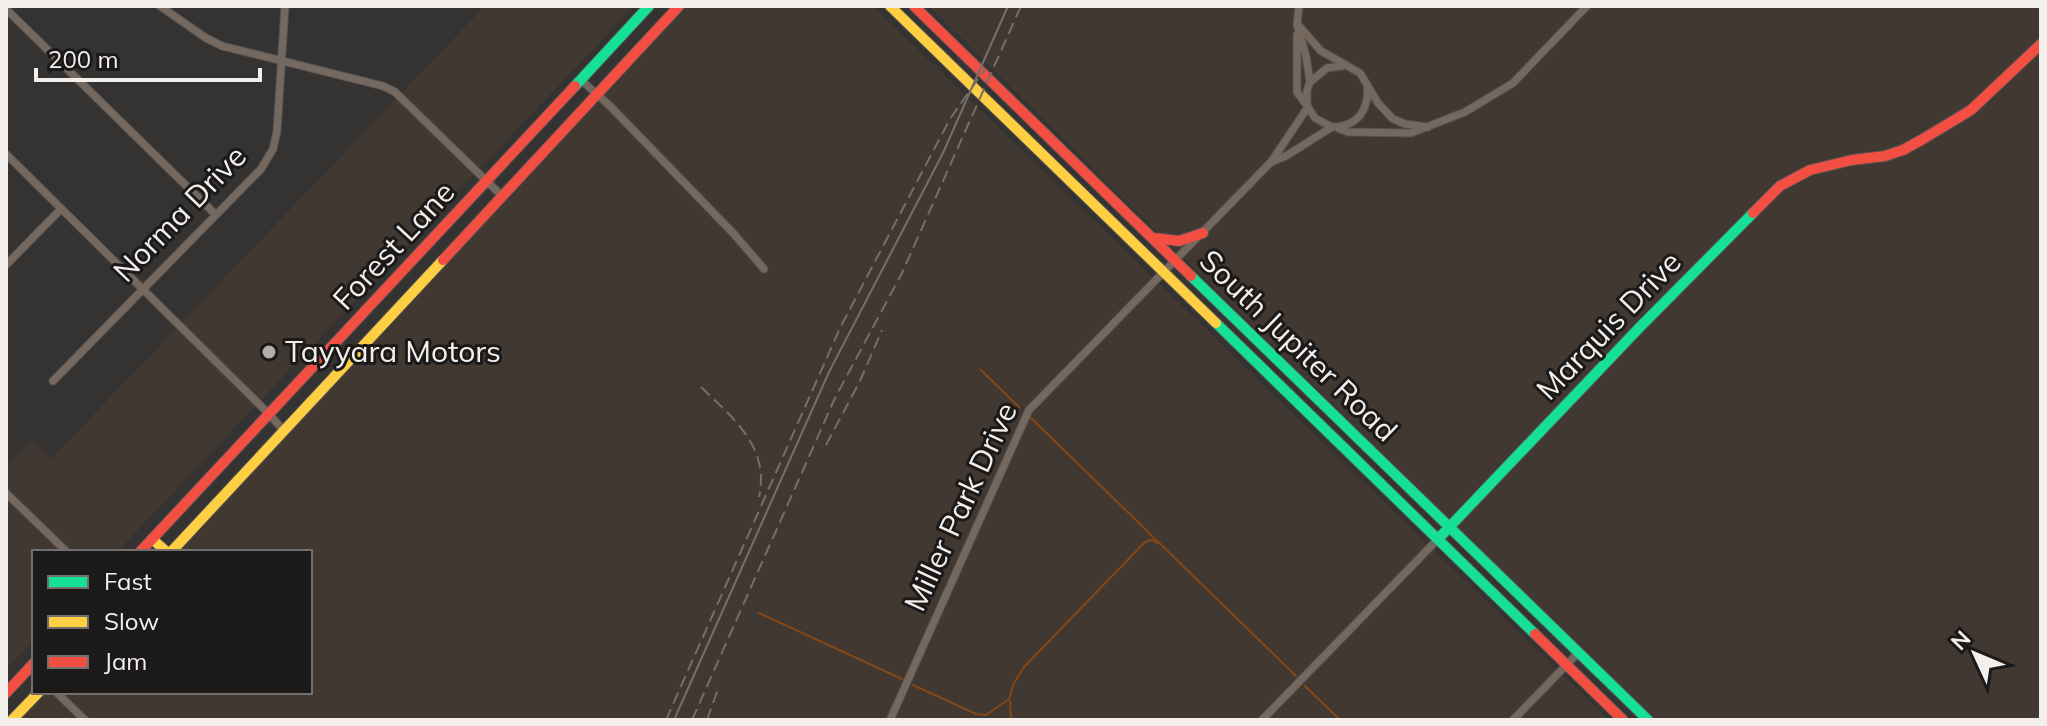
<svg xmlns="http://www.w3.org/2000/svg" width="2047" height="726" font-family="Mulish,sans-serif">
	<rect width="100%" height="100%" fill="#353331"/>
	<!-- built -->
	<path fill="#423832" d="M485,6H634L117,552H34V640L6,669V467L32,441L51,459Z
		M686,6H873L1609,720H10L37,692H310V552H169Z
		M929,6H2041V720H1654L1154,229Z"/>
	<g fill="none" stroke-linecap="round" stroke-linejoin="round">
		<!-- stream -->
		<path stroke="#844715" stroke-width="2" d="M981,370L1019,407
			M1031,418L1296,676
			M759,613L902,679
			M913,685L976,714L986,715L1009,699L1014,683L1024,667L1145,542L1152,540L1158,543
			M1305,686L1340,720
			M1010,701L1011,720"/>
		<defs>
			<path id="street" d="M160,6L206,38L222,46L383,86L395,92L502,196
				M1299,6L1297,25L1306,56L1310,82L1307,90V106L1315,118L1332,127C1358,127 1370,109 1367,84
				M6,9L215,214
				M1299,26L1321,51L1360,73L1378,103L1393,119L1405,124L1428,127
				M1297,35V92L1305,103
				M581,80L609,105L734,234L764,269
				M1310,82L1327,68L1342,66
				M1338,128L1348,132L1411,133L1465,112L1513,83L1587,6
				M6,154L269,414L284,431
				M1271,162L1286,156L1332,127
				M6,265L61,209
				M53,381L261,169L273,149L277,131L285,6
				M6,493L67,552
				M56,692L85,720
				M890,720L1029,410L1271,162L1308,107
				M1262,720L1438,539
				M1513,720L1578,653"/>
			<path id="fast" d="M575,86L649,6
				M1191,276L1648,720
				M1216,323L1535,634
				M1438,539L1639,328L1753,213"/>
			<path id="slow" d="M890,6L1216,323
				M152,539L167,552
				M171,552L443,260
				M12,720L39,692"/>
			<path id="jam" d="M914,6L1191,276
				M1753,213L1780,186L1810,170L1852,160L1885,156L1903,150L1923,139L1971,110L2041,44
				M1154,238L1179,241L1203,233
				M443,260L679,6
				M140,552L575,86
				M1535,634L1623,720
				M6,693L34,663"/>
		</defs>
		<!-- street casing -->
		<use href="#street" stroke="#525150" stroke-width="9"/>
		<!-- fast casing -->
		<use href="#fast" stroke="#525150" stroke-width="12"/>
		<!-- slow casing -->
		<use href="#slow" stroke="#525150" stroke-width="12"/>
		<!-- jam casing -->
		<use href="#jam" stroke="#525150" stroke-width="12"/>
		<!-- street -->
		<use href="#street" stroke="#75685f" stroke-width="7"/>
		<!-- fast -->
		<use href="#fast" stroke="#16e098" stroke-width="10"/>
		<!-- slow -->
		<use href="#slow" stroke="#ffcf43" stroke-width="10"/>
		<!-- jam -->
		<use href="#jam" stroke="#f24e42" stroke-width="10"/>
		<!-- tram -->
		<path stroke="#766e69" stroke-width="2" d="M674,720L829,372L943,153L1008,6"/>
		<!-- rail -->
		<path stroke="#766e69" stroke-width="2" stroke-dasharray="12 6" stroke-linecap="butt" d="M701,387C733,418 770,447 759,497
			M826,445L860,381L882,330
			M666,720L841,326L950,119L985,69
			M692,720L835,398L902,273L1021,6
			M707,720L719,686"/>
	</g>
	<!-- markers -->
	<circle fill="#b0adab" stroke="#1c1a19" stroke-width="3" cx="269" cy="352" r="8"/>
	<g text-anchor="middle" stroke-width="6" stroke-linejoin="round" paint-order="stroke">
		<!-- street labels -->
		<g font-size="30" fill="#f2efed" stroke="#1c1a19">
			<text transform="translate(180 214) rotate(-46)" y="10">Norma Drive</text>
			<text transform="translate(394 246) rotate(-47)" y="10">Forest Lane</text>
			<text transform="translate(1609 326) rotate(-46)" y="10">Marquis Drive</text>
			<text transform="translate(1298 346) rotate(44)" y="10">South Jupiter Road</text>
			<text transform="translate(961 507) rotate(-65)" y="10">Miller Park Drive</text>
		</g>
		<!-- poi labels -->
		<g font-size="30" fill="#f2efed" stroke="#1c1a19" text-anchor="start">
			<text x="285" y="362">Tayyara Motors</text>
		</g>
	</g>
	<!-- border -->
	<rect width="2047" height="726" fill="none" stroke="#f2efed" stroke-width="16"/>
	<!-- legend -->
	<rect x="32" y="550" width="280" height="144" fill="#1c1a19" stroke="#726f6e" stroke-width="2"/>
	<rect x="48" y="576" width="40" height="12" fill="#16e098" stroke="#726f6e" stroke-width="2"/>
	<text x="104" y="590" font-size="24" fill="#f2efed">Fast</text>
	<rect x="48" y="616" width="40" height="12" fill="#ffcf43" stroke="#726f6e" stroke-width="2"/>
	<text x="104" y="630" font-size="24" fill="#f2efed">Slow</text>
	<rect x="48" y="656" width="40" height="12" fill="#f24e42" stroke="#726f6e" stroke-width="2"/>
	<text x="104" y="670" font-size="24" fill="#f2efed">Jam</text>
	<!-- north arrow -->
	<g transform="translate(1975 654) rotate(314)" stroke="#1c1a19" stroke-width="6" paint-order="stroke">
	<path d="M0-6L14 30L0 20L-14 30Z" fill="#f2efed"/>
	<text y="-12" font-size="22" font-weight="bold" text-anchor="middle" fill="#f2efed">N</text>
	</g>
	<!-- scale -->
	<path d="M36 68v12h224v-12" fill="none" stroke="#f2efed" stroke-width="4"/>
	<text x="48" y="68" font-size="24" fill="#f2efed" stroke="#1c1a19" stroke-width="6" paint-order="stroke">200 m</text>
</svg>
